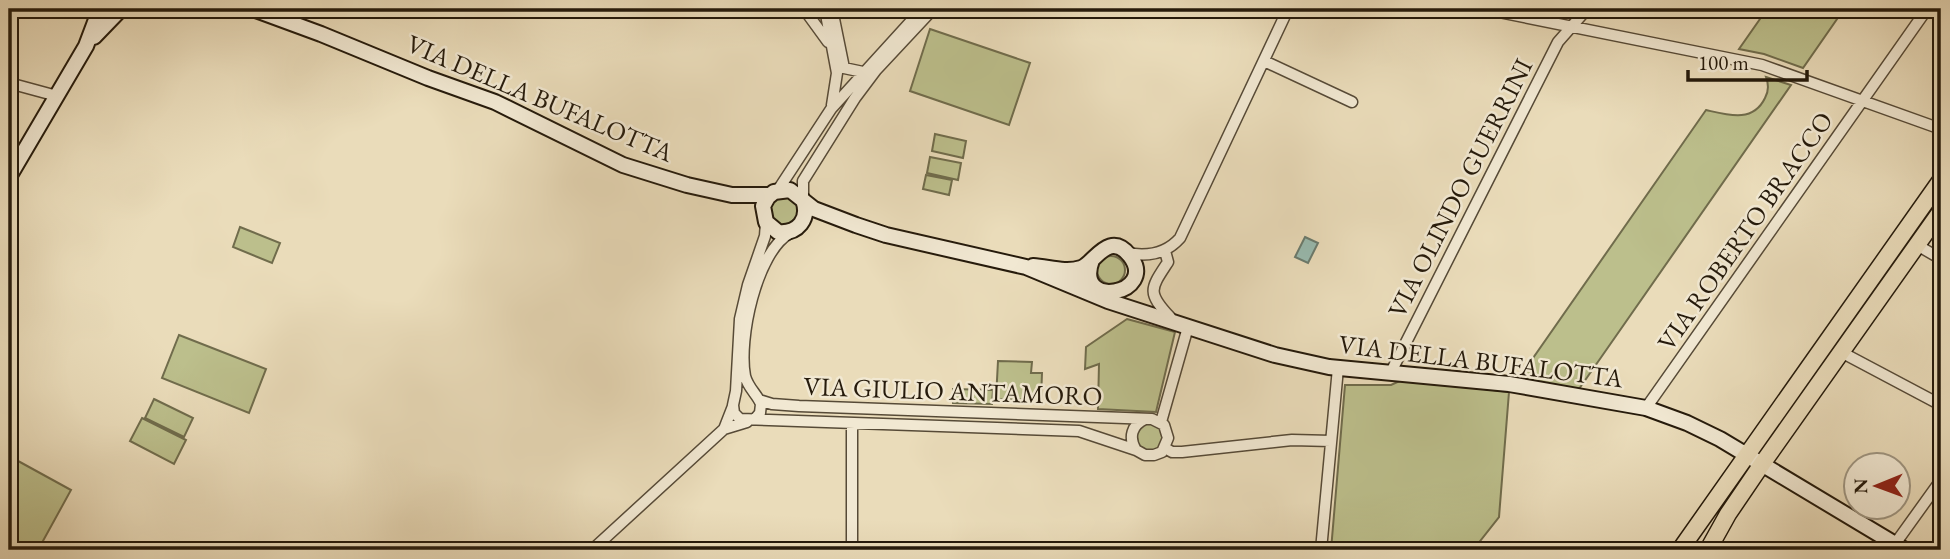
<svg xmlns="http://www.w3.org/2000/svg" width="1950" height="559" font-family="'EB Garamond',serif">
	<rect width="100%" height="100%" fill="#eadcba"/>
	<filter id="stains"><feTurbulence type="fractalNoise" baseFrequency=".00286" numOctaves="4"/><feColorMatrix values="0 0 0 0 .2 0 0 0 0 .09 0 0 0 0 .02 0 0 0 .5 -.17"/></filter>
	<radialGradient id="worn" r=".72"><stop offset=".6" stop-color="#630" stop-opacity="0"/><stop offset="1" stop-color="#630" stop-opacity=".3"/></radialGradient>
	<!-- green -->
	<path fill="#bcbf8c" stroke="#706c4c" stroke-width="2" d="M1767,9H1844L1803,68L1764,54L1739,49Z
		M930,29L1030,63L1009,125L910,91Z
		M1766,77L1791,85L1579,389L1522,381L1524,371L1706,110C1728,115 1753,123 1765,98C1769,91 1769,85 1766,77Z
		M935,134L966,141L963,158L932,151Z
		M930,157L961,163L958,180L927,173Z
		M926,175L952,180L949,195L923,189Z
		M770 211a14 14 0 1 1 28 0a14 14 0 1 1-28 0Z
		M240,227L280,243L272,263L233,247Z
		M1097 270a14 14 0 1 1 28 0a14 14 0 1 1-28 0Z
		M1127,319L1175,332L1156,412L1098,409L1099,364L1085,369L1086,347Z
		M179,335L266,369L249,413L162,378Z
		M998,361L1032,362L1031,373H1042L1041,400L996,399Z
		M1404,379L1509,392L1499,517L1473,550H1331L1345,385H1391Z
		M953,389L993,390L992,404L953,403Z
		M154,399L193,418L184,437L145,418Z
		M142,418L186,440L174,464L130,441Z
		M1136 437a14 14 0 1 1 28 0a14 14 0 1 1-28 0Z
		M9,456L71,490L38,550H9Z"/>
	<!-- water -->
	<path fill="#98bbb0" stroke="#6a7b6e" stroke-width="2" d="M1305,237L1318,243L1308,263L1295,257Z"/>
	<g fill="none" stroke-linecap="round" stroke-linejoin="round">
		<defs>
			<path id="street" d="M804,9L828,42
				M825,9L837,73L832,105
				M832,9L844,68L863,72
				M1484,9L1762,65L1941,129
				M1264,61L1352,102
				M9,83L57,96
				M778,190L831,109L922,9
				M803,200V181L855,98L876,70L933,9
				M1917,245L1941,259
				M1165,251L1168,262C1151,288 1146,292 1170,317
				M1127,253C1148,257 1166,254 1180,238L1288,9
				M1058,277L1092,281
				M1841,352L1941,405
				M1391,372L1558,42L1587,9
				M759,400L772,404L799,406L1152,419L1164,425L1168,438L1162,452L1154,455H1145L1136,450L1079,431L740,419L734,413L733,405L736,391L740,319L748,285L765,236L766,222
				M733,406L724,429L747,422
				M1646,408L1927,9
				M755,419L760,413L761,404C757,394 748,388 745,376C738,340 756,252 790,233
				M1161,422L1188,327
				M1165,448L1172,452H1182L1292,440L1331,441
				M1136,450C1128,437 1132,425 1145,419
				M1895,544L1941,480
				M592,550L724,429
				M852,550V423
				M1321,550L1338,368"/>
			<path id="secondary" d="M253,9L321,34L428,78L495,102L623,165L687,185L732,195H769
				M94,37L121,9
				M9,177L86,46L100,9
				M803,200C810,219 798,234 778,232L766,222L763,206L768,197L774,192L790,190L814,209L856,225L886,235L1026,267L1108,301L1275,355L1329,367L1509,384L1646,408L1687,423L1720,439L1905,550
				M1033,266C1049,267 1065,273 1081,268C1094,264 1109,229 1130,256C1159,294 1073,311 1092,260"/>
			<path id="primary" d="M1680,550L1941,180
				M1708,550L1728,514L1762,464L1941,211"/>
		</defs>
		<!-- street casing -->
		<use href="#street" stroke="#564a37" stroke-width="13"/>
		<!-- secondary casing -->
		<use href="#secondary" stroke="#251a0b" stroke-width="18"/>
		<!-- primary casing -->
		<use href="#primary" stroke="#251a0b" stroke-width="19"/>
		<!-- street -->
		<use href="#street" stroke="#f1e8d2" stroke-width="10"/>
		<!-- secondary -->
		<use href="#secondary" stroke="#f1e8d2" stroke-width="14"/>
		<!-- primary -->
		<use href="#primary" stroke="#eadcba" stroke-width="16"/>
	</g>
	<g text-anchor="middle" stroke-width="5" stroke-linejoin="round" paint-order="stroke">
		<!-- street labels -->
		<g font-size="26" fill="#251a0b" stroke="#f1e8d2">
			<text transform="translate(540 98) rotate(23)" y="9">VIA DELLA BUFALOTTA</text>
			<text transform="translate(1460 188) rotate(-63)" y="9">VIA OLINDO GUERRINI</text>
			<text transform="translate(1745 231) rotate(-55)" y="9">VIA ROBERTO BRACCO</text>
			<text transform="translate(1481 361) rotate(7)" y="9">VIA DELLA BUFALOTTA</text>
			<text transform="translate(953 391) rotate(2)" y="9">VIA GIULIO ANTAMORO</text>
		</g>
	</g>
	<!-- margin -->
	<rect width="1950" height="559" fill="none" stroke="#eadcba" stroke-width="35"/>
	<rect x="10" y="10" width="1929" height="538" fill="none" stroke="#251a0b" stroke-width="3.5"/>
	<rect x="18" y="18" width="1915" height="524" fill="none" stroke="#251a0b" stroke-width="2"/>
	<!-- north arrow -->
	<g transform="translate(1877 486) rotate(269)"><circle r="33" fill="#f1e8d2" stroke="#9f9682" stroke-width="2"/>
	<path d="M0-5L12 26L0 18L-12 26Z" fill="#8f2418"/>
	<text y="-10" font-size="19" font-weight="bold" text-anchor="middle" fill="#251a0b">N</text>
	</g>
	<!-- scale -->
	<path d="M1688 70v10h119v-10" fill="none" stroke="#251a0b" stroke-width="3.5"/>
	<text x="1698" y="70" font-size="21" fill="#251a0b" stroke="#f1e8d2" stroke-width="5" paint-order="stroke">100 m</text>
	<rect width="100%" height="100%" filter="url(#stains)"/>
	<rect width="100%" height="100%" fill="url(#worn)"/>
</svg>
